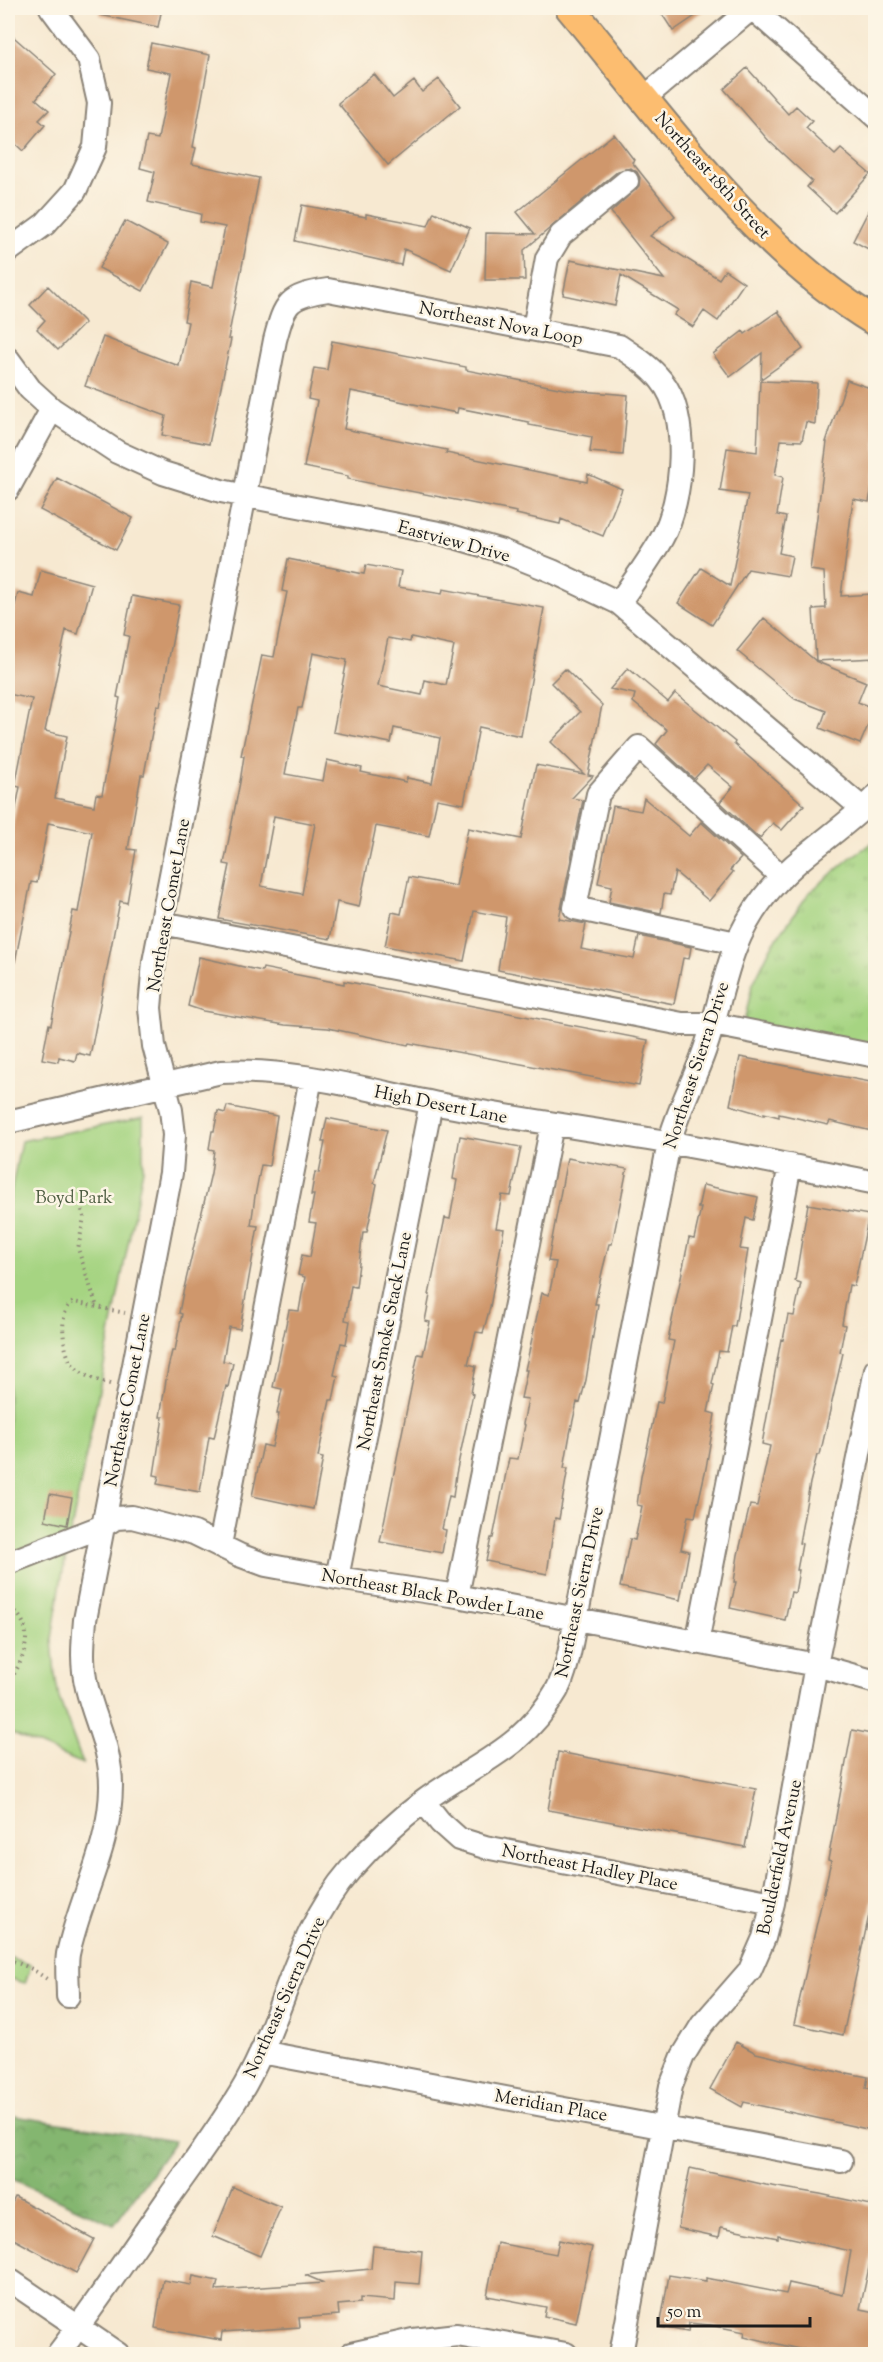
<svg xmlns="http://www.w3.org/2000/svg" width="883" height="2362" font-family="'Sorts Mill Goudy',serif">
	<defs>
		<pattern id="grass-tufts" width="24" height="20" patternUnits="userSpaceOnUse" patternTransform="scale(1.5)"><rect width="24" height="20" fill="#a6d482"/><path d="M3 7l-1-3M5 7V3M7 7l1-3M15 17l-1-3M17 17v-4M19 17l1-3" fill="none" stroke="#8eb570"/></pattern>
		<pattern id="forest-crowns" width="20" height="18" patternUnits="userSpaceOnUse" patternTransform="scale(1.5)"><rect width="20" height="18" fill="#84b670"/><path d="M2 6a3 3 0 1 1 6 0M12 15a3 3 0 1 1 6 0" fill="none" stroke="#6b935b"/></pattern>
	</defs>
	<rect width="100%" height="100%" fill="#fcf5e5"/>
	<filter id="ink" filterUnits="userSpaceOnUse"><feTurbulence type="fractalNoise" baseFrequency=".0167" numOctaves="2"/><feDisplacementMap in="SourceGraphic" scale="12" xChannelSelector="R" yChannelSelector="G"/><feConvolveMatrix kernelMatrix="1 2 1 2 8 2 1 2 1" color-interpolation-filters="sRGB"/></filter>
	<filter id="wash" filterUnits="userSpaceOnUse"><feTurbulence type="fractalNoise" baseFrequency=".008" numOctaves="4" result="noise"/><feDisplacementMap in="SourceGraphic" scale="24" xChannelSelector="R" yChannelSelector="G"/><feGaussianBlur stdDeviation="1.35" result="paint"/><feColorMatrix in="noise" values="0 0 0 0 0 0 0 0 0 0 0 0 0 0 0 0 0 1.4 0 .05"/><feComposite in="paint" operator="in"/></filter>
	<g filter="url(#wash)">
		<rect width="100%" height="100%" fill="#f7e9d1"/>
		<!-- grass -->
		<path fill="url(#grass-tufts)" stroke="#61784f" stroke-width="1.5" d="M875,841V1049L744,1023L752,986L771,947L809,893L850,858Z"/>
		<!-- forest -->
		<path fill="url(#forest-crowns)" stroke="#506946" stroke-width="1.5" d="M8,2115L175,2141L114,2225L8,2177Z"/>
		<!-- park -->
		<path fill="#a6d482" stroke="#61784f" stroke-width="1.5" d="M143,1118V1169L61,1581L52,1639L55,1675L59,1698L83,1764L8,1732V1207L21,1141Z
			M8,1957L31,1965L25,1983L8,1978Z"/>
		<g id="blocks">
			<!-- building -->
			<path fill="#cf976c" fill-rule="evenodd" d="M101,8H162L158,27L100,15Z
				M658,8H707L673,31Z
				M8,32L56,74L36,99L49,110L39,120L45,125L23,151L8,137Z
				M151,43L210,55L193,147L196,148L192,164L259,178L228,339H231L209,444L162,435L166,416L85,386L103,337L179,366L188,322L184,321L191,282L213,287L225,227L200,222L201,214L148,202L155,172L140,168L147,137L158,139L171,73L146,68Z
				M747,68L788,114L796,106L812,121L806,128L835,155L841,149L870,174L835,213L807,187L812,181L769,141L724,89Z
				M374,74L393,98L414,81L422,92L439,79L460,106L388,165L338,103Z
				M614,134L634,160L632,162L675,216L650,236L719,279L725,270L744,283L718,321L704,311L693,327L674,315L678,310L621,275L615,306L563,295L570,260L664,279L611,212L639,186L640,178L637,172L631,168L618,171L524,250L525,280H485L486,233L535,234L517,212Z
				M876,196V253L853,241Z
				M302,205L366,217V214L428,226L434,212L470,228L451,270L404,249L401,265L295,241Z
				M125,221L168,244L143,291L99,268Z
				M48,286L85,323L58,350L37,329L45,320L30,305Z
				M778,311L803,349L761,379L762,353L730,377L713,354L743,331L745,334Z
				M332,341L466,367V370L569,390L628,395L623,455L590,452L592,437L529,425V422L458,408L457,413L351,391L344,429L447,450L446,453L587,482L588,474L622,489L603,536L561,519L560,524L516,514L517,512L348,479V476L304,467L317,401L308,399L314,368L327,370Z
				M847,380L876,390V468L869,502L853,499L841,596L872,594L876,658L815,661L866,682L858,702L875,709L860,744L820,728L826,711L795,699L737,651L764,618L816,661L813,609L826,608L824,572L810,570L827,442H826Z
				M760,381L817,383L815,424L806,422L802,441L781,440L775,475L783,477L777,515L786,517L779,553L792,556L788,576L748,569L712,625L678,603L701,568L730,586L748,495L720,491L727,448L757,452Z
				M57,478L133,518L116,550L40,510Z
				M288,559L364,574L366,565L401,571L398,587L442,594L443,589L544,608L521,736L479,727L464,804L437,799L429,836L376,826L359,907L337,902L330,939L219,919L230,865L224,864L240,782L244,756H241L262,655L274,657L287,592L282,591ZM411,637L454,646L446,685L425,680L422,695L378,686L388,638L410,642ZM313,653L347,660L333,732L391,743L394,728L440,738L432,783L407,778L406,782L361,772L362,768L327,760L323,781L285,774L298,708H302ZM274,816L315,824L302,894L261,886Z
				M41,570L92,584L78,634L66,630L45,731L67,736L55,798L94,806L96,794L102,795L120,698L117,697L129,636L124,635L132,596L179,605L160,706L157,705L144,775H141L128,849L136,850L127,903L120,901L90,1056L77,1053L75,1061L59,1057L58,1062L42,1059L49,1024L51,1025L73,911L78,912L92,832L48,823L37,883L31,882L15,962L8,961V849L20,787L15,786L32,699L8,694V632L18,593L34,597Z
				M628,668L668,702L675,693L735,742L734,744L804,805L782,830L773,823L760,838L758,837L720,802L733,787L707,765L694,779L656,744L667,730L633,702L635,694L610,689Z
				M565,669L602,705L588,775L593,776L572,798L583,800L559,919L586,924L581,949L634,959L639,936L691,947L689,959L683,958L674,1004L498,970L506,917L474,911L464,961L385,946L392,912L401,914L409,877L456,886L468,828L521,839L536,765L584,774L551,742L580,712L551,683Z
				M644,798L689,836L701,822L741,858L730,870L733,872L709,901L675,872L670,895L664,894L661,913L609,902L612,886L598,883L613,806L641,811Z
				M199,957L262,971L263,968L344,984V981L648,1040L639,1086L409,1043L408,1045L328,1028L285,1025L203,1011L188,1006Z
				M740,1057L876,1083V1132L830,1121L828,1125L779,1114V1117L764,1113V1115L730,1105Z
				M227,1106L277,1116L269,1166L261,1165L255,1196L251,1225L258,1226L240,1329L229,1327L223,1361L233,1363L228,1387L226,1386L214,1438L209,1437L200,1492L157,1484L159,1476L154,1475L163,1417H160L168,1368L172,1351H175L182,1314L179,1313L182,1297L211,1173L214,1150L209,1149L212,1131H214L218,1111L225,1113Z
				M327,1118L387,1130L374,1183L377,1184L367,1232H363L356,1287L351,1286L345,1320L350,1321L346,1344L341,1343L334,1375L338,1376L333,1400H330L318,1457L323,1458L313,1509L252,1496L263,1445L272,1447L279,1414H277L282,1389L273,1387L289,1310L299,1311L305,1277L298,1275L302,1255L310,1257L316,1223L309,1222L314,1195H311L315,1172L319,1173L325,1142H322Z
				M460,1136L521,1147L511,1196L502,1195L496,1228L504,1229L490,1307L483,1333L476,1332L468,1364L476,1366L471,1393L473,1394L456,1474L453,1497L449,1496L442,1529L446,1530L442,1553L380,1542L418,1354L423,1355L430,1322L425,1321L430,1295H429L445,1218L450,1219L457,1180L453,1179Z
				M567,1158L627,1169L612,1244H609L602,1272L595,1304H598L586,1380L580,1403L577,1402L570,1434L564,1468H568L559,1519L555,1518L547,1574L486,1561L491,1538H493L509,1458L518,1459L525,1425L523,1424L528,1399L521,1398L527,1370H525L542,1293L549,1295L556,1262L548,1261Z
				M703,1185L758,1197L753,1220L746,1218L740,1249L748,1250L735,1326H732L727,1352L719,1351L712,1384L714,1385L708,1412L715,1414L706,1468L695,1517L688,1516L681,1549L689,1551L680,1600L620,1587L630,1539L635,1540L642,1506L637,1505L641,1477L657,1402L662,1403L674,1341L668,1340L689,1238L694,1239L701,1208H698Z
				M808,1204L869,1215L854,1286L849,1285L842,1324L845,1325L840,1352L843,1353L820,1455H817L810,1483L799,1543L802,1544L797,1570H799L795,1593L791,1592L785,1620L730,1608L736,1582H734L738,1555L750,1505L757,1506L770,1446L762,1444L781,1339L783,1340L788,1315L794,1316L801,1283L795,1281Z
				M50,1494L72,1498L67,1525L45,1520Z
				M852,1730L876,1735V1883L843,2035L794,2024L831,1861L828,1860Z
				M558,1752L756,1789L745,1847L548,1810Z
				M736,2042L756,2053L847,2074V2073L868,2077L866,2088L876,2089V2131L744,2102L742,2107L710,2089Z
				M690,2168L766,2185L820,2194L876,2206V2235L860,2309L876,2312V2355H834L803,2349V2350L744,2336L745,2332L710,2325L689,2323L688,2332L660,2327L669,2275L706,2281V2278L786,2294L789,2283L843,2295L851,2251L778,2235V2238L721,2227L719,2237L678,2228Z
				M233,2187L281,2207L260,2256L213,2236Z
				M15,2197L94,2239L76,2273L8,2236V2211Z
				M559,2240L592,2247L576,2323L544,2316L546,2307L487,2296L497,2243L556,2254Z
				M373,2246L422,2251L419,2284L396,2282L395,2301L360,2298V2303L338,2305L339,2315L299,2318L300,2327L222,2332L221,2340L155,2328L163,2280L191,2285L193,2276L218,2281L216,2290L324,2283L305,2275L371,2269Z"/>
		</g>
	</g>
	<g filter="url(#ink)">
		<use href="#blocks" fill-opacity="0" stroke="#8a8276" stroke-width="1.5"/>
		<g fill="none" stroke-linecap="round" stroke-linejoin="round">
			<defs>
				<path id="minor" d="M752,8L876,117
					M644,98L752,8
					M8,251L45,224L75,191L95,147L99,103L89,59L51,8
					M534,329L547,258L561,235L627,181
					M8,359L30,389L52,409L117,452L163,473L221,491L444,534L502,551L552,571L619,603L863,809
					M8,489L52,409
					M162,923L682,1024H713L876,1056
					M736,943L575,908L598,794L639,747L782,877
					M8,1122L221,1072C300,1068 377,1093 454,1107C519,1119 583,1128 648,1139C724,1151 800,1168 876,1183
					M220,1545L311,1078
					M8,1563L103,1526L116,1518L132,1517L194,1533L239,1555L266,1565L337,1578L457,1596L816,1665L876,1682
					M337,1578L431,1103
					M457,1596L552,1125
					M697,1643L790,1165
					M424,1802L440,1822L459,1839L485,1847L773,1903
					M68,1996C68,1982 66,1967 68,1954C80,1897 111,1846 111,1786C111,1748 95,1722 87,1688C81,1664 83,1644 85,1620L171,1173L174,1135L171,1110L154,1046L150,1008L154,962L275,340C285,302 288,296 328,290L619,346C634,356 650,366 661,380C691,415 683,500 662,538C649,561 633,582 619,603
					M261,2052L841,2161
					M8,2279L118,2354
					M58,2354C96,2304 131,2252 167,2200C194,2162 222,2125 245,2085C284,2016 296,1932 350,1870C372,1845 397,1821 424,1801C476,1763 523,1750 557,1690C568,1669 571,1642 576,1619L669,1143C678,1110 694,1081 705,1049C725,992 725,947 764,897C796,856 841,832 876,796
					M351,2354L413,2340L457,2335L566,2354
					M621,2354L671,2086L683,2056L702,2025L750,1970L764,1938L773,1903L816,1665L876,1370"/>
				<path id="major" d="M570,8C661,117 752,247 876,322"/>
			</defs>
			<!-- minor casing -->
			<use href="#minor" stroke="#8a8276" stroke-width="26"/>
			<!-- major casing -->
			<use href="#major" stroke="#8a8276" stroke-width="32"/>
			<!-- path -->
			<path stroke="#8a8276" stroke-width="4" stroke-dasharray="1.5 4.5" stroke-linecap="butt" d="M82,1210L84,1217L78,1249L97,1307
				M110,1384C95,1380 82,1376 72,1364C63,1352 57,1309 74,1302L125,1313
				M8,1602C14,1609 21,1617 24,1625C31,1644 19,1668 8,1683
				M8,1959L32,1969L47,1979"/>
			<!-- minor -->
			<use href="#minor" stroke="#fff" stroke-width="22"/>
			<!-- major -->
			<use href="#major" stroke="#fcbd6f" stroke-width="28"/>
		</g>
	</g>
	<g text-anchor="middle" stroke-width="5" stroke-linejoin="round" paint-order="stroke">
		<!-- street labels -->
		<g font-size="18" fill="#1c1c1c" stroke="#fcf5e5">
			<text transform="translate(713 175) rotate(48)" y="6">Northeast 18th Street</text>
			<text transform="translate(501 323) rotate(11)" y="6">Northeast Nova Loop</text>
			<text transform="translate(454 541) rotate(15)" y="6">Eastview Drive</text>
			<text transform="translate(168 905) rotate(-80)" y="6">Northeast Comet Lane</text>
			<text transform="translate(696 1065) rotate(-72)" y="6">Northeast Sierra Drive</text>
			<text transform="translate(441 1104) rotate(11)" y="6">High Desert Lane</text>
			<text transform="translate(384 1341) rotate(-79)" y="6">Northeast Smoke Stack Lane</text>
			<text transform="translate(127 1400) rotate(-79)" y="6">Northeast Comet Lane</text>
			<text transform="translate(579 1592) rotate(-78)" y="6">Northeast Sierra Drive</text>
			<text transform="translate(433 1594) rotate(10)" y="6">Northeast Black Powder Lane</text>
			<text transform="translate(779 1857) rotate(-78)" y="6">Boulderfield Avenue</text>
			<text transform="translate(590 1867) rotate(11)" y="6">Northeast Hadley Place</text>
			<text transform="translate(284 1997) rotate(-66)" y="6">Northeast Sierra Drive</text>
			<text transform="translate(551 2105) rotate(10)" y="6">Meridian Place</text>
		</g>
		<!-- park labels -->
		<g font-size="18" fill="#4c5c40" stroke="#fcf5e5">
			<text x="74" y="1203">Boyd Park</text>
		</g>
	</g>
	<!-- margin -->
	<rect width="883" height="2362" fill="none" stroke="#fcf5e5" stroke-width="30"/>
	<!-- scale -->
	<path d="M658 2317v9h152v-9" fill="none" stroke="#1c1c1c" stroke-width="3"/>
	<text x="667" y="2317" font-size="18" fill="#1c1c1c" stroke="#fcf5e5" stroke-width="4.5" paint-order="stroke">50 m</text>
</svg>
